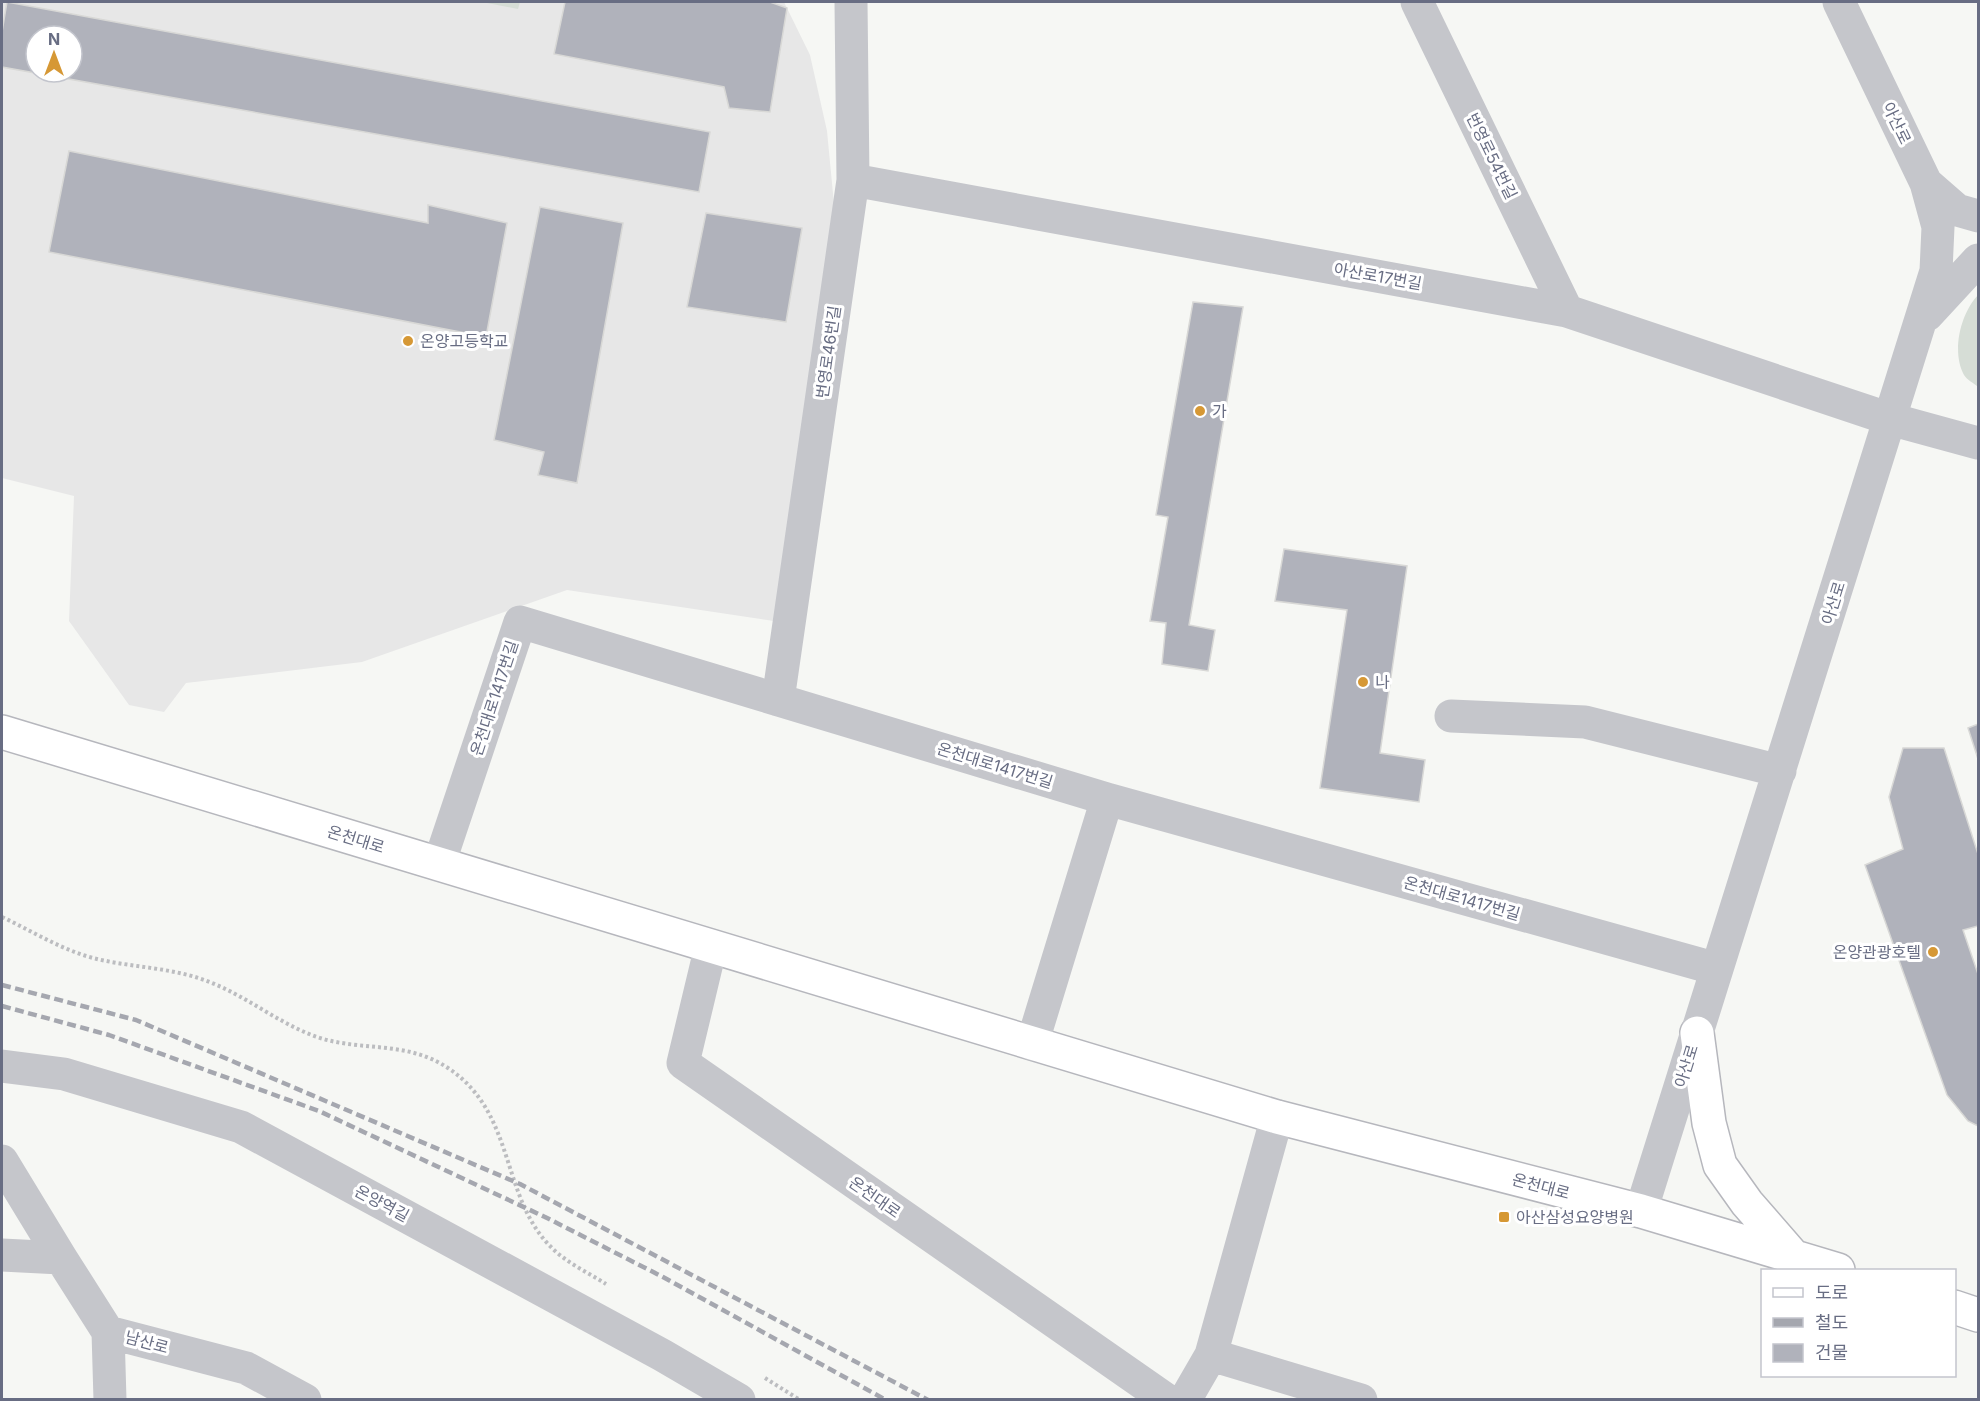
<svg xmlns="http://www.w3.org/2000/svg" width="1980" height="1401" font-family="Inter,'Noto Sans KR',sans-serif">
	<rect width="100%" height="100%" fill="#f6f7f4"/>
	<!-- built -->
	<path fill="#e7e7e7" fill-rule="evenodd" d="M2,2H784L810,55L827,131L834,204L774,621L567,590L362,662L186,683L164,712L129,705L69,621L74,496L2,478ZM36,36H72V72H36Z"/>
	<!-- green -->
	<path fill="#d6ddd6" d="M482,2H520L518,9Z
		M1978,295V387C1974,383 1967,380 1964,375C1951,351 1961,313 1978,295Z"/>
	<!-- building -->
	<path fill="#b0b2bb" stroke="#d8d8d6" stroke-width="1.5" fill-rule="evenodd" d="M7,2L710,132L699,192L2,67V32ZM36,36H72V72H36Z
		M565,2H770L787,8L770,112L729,108L724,87L554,54Z
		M69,151L428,223V205L507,223L486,337L49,252Z
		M540,207L623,223L577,483L538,475L544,452L494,440Z
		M706,213L802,228L786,322L687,307Z
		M1193,302L1243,307L1189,625L1215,630L1208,671L1162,664L1166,623L1150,621L1168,517L1156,515Z
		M1284,549L1407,566L1380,753L1425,760L1419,802L1320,788L1347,610L1275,601Z
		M1978,724V759L1968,728Z
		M1903,748H1944L1978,854V926L1963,930L1978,974V1126L1968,1121L1947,1095L1865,865L1903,849L1889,797Z"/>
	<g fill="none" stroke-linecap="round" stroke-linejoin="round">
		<defs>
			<path id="major" d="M2,732L1277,1117L1641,1211L1838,1270
				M1697,1033L1709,1123L1720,1165L1747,1203L1794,1257
				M1954,1307L1978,1315"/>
		</defs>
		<!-- major casing -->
		<use href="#major" stroke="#b6b7bd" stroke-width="36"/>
		<!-- path -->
		<path stroke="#bcbdc0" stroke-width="4" stroke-dasharray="3 3" stroke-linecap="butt" d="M2,917C32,931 60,949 93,958C132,968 174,967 212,983C249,998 280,1024 317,1037C361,1052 406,1040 448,1068C516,1113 500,1195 550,1246C565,1262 587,1272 606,1284
			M765,1378L800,1400"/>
		<!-- minor -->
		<path stroke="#c5c6cb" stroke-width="33" d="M1417,2L1567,311
			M853,180L1567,311L1890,419L1978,443
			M1926,183L1957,210L1978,216
			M1927,315L1978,260
			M778,700L853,180L851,2
			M1451,716L1585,722L1780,771
			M439,864L520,622L1107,799L1717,969
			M711,946L683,1063L1167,1400
			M1032,1044L1107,799
			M2,1066L64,1074L241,1127L662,1355L739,1400
			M2,1161L61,1258L108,1332L246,1368L305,1400
			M1641,1211L1936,271L1938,227L1926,183L1839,2
			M2,1255L61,1258
			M108,1332L110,1400
			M1211,1355L1361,1400
			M1185,1400L1211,1355L1277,1117"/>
		<!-- major -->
		<use href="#major" stroke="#fff" stroke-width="33"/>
		<!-- rail -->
		<path stroke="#a5a7af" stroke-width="4.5" stroke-dasharray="9 4.5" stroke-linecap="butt" d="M2,985L136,1020L520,1184L928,1400
			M2,1006L109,1035L319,1111L545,1217L663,1277L886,1400"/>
	</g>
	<!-- markers -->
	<g fill="#d69835" stroke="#fff" stroke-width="2">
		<circle cx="408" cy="341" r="6"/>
		<circle cx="1200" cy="411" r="6"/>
		<circle cx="1363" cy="682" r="6"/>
		<circle cx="1933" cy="952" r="6"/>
		<rect x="1498" y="1211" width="12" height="12" rx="3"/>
	</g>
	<g text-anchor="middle" stroke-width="6" stroke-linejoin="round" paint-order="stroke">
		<!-- street labels -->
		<g font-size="16" fill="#686d83" stroke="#fff">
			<text transform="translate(1897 123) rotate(64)" y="6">아산로</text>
			<text transform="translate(1492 156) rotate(64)" y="6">번영로54번길</text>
			<text transform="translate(1378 276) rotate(10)" y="6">아산로17번길</text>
			<text transform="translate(828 352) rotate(-82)" y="6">번영로46번길</text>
			<text transform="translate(1833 603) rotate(-73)" y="6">아산로</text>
			<text transform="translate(494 698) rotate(-72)" y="6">온천대로1417번길</text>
			<text transform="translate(995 765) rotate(17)" y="6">온천대로1417번길</text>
			<text transform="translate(356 839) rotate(17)" y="6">온천대로</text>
			<text transform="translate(1462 898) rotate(16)" y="6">온천대로1417번길</text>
			<text transform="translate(1686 1066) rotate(-73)" y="6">아산로</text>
			<text transform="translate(1541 1186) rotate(15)" y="6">온천대로</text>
			<text transform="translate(875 1197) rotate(35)" y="6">온천대로</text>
			<text transform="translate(382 1203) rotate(28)" y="6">온양역길</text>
			<text transform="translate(147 1342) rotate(15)" y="6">남산로</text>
		</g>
		<!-- poi labels -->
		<g font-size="16" fill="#686d83" stroke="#fff" text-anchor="start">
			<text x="420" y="347">온양고등학교</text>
			<text x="1212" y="417">가</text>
			<text x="1375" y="688">나</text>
			<text x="1921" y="958" text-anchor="end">온양관광호텔</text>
			<text x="1516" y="1223">아산삼성요양병원</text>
		</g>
	</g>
	<!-- border -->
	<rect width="1980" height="1401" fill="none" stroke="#686d83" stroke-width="6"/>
	<!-- legend -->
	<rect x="1761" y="1269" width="195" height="108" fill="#ffffff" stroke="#c3c5cd" stroke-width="1.5"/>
	<rect x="1773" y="1288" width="30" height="9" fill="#ffffff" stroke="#c3c5cd" stroke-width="1.5"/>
	<text x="1815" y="1299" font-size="18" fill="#686d83">도로</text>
	<rect x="1773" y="1318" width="30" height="9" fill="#a5a7af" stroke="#c3c5cd" stroke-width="1.5"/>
	<text x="1815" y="1329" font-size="18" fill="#686d83">철도</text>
	<rect x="1773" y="1344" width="30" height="18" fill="#b0b2bb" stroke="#c3c5cd" stroke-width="1.5"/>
	<text x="1815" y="1359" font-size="18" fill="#686d83">건물</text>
	<!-- north arrow -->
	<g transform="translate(54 54)"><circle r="28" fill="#ffffff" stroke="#c3c5cd" stroke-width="1.5"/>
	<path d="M0-4.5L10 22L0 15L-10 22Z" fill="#d69835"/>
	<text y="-9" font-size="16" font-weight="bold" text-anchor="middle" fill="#686d83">N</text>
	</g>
</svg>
